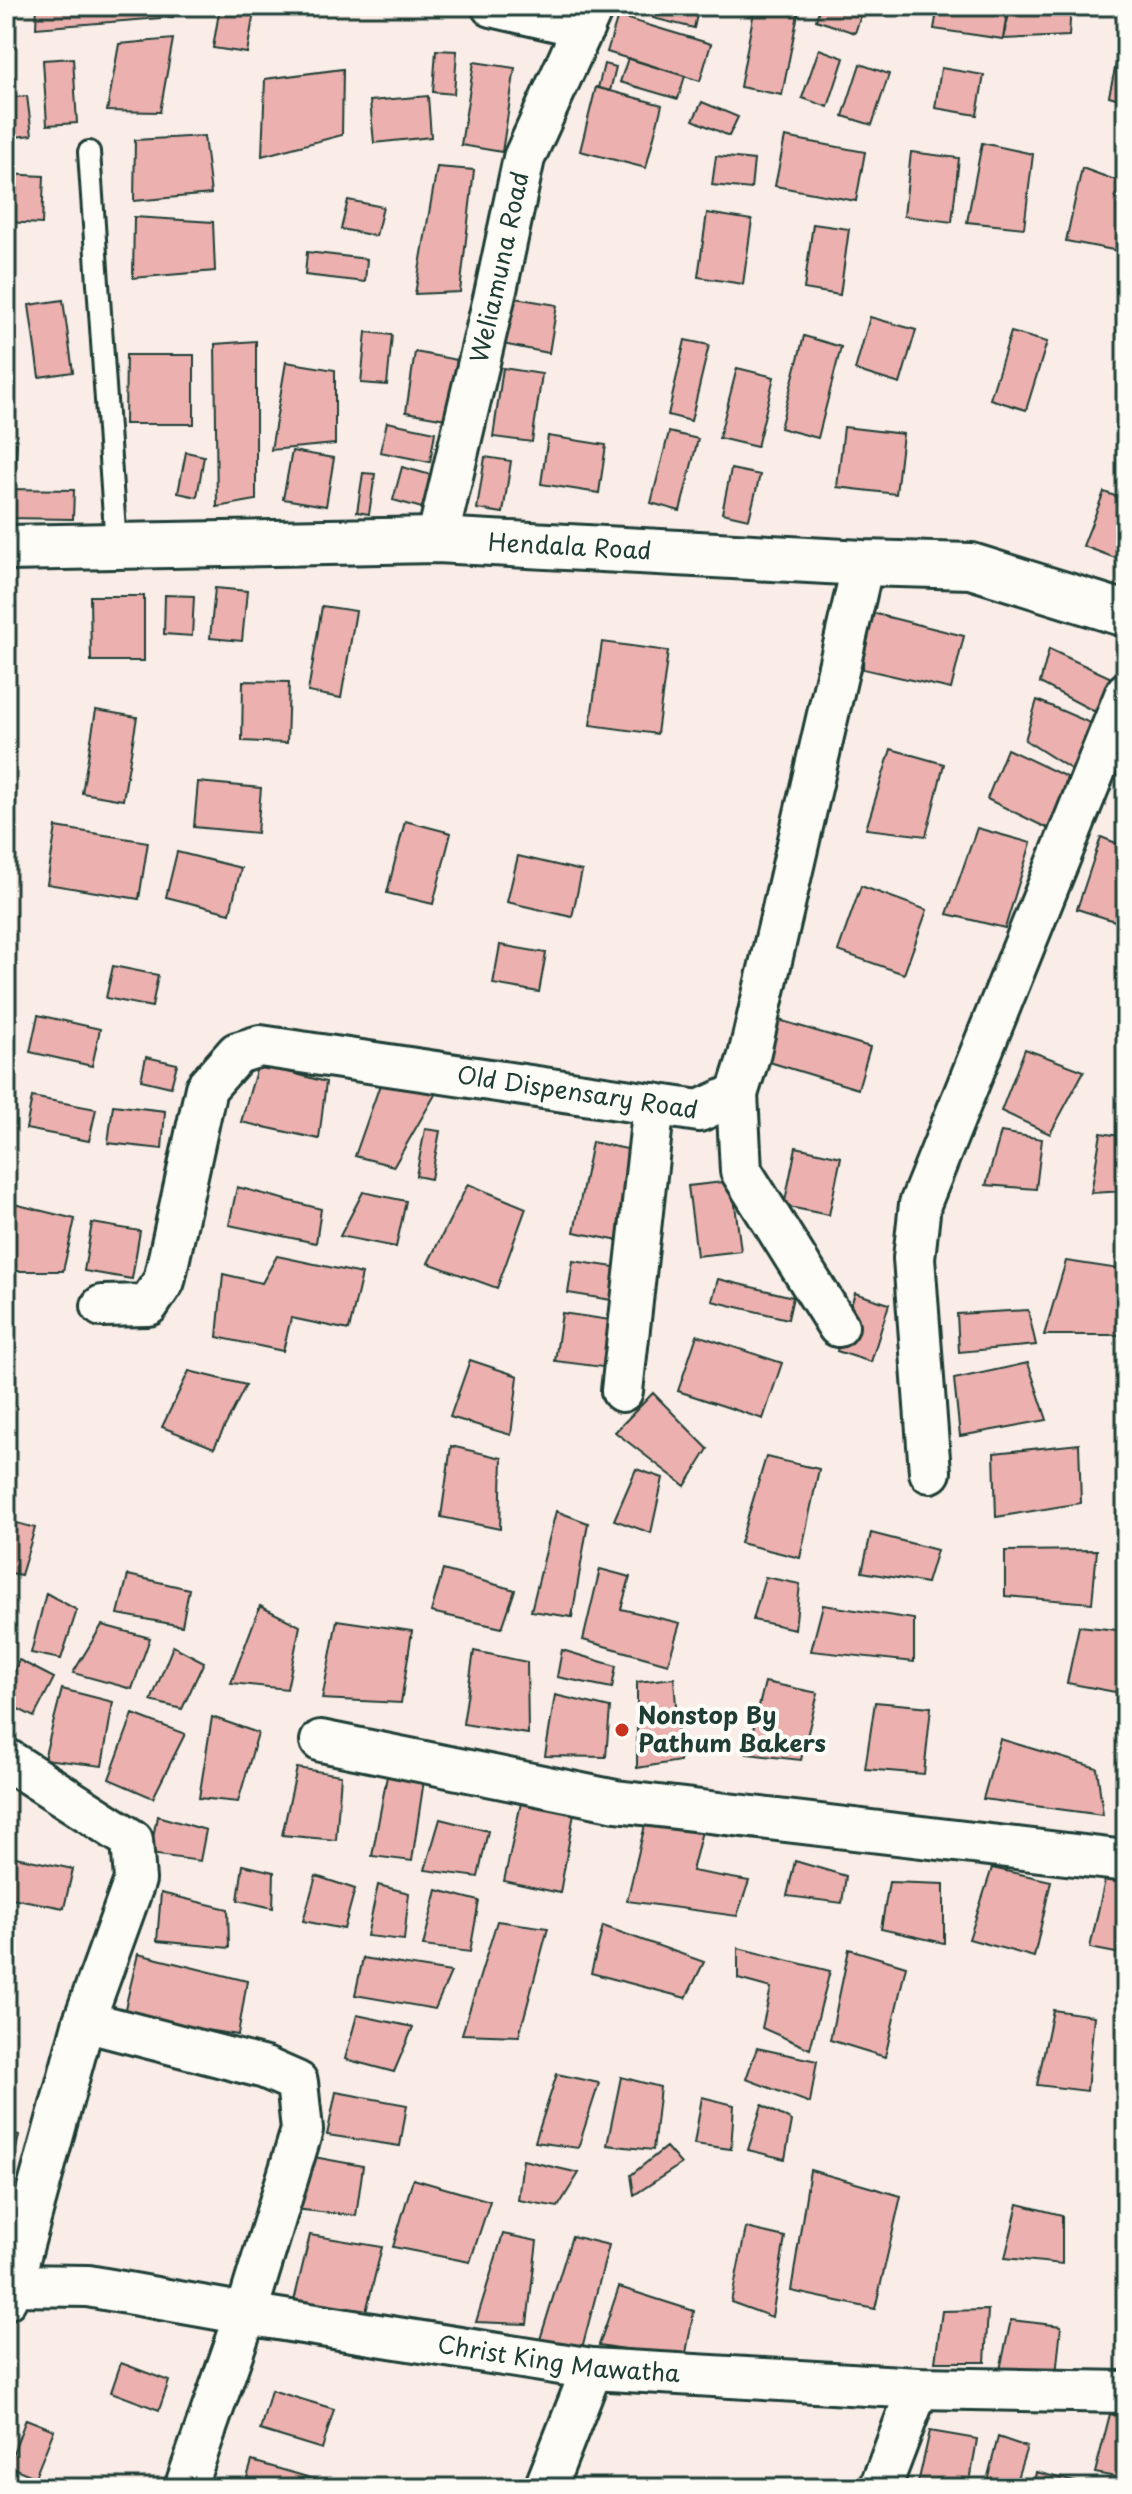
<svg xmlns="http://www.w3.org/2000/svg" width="1132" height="2494" font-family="'Playpen Sans',sans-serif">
	<rect width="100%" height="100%" fill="#faede8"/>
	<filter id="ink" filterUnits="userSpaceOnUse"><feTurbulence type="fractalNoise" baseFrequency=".0125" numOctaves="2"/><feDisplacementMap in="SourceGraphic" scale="16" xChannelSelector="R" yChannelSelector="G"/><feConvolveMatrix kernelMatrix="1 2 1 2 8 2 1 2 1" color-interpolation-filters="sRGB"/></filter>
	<g filter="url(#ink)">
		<!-- building -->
		<path fill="#ecb1ae" stroke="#1f3d34" stroke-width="2" d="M37,6H173V17L36,28Z
			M220,6H255L247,53L213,48Z
			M655,6H699L694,28L653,18Z
			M755,6L799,9L782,95L740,87Z
			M820,6H864L855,33L816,20Z
			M938,6H964L1007,12L1003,39L934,29Z
			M1011,6H1071L1069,36L1003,39Z
			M618,16L711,44L700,81L607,52Z
			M173,39L160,112L107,111L119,44Z
			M819,49L844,58L828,107L802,98Z
			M436,50L457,51L454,94L433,92Z
			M1118,55L1126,58V101L1109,96Z
			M73,58L77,123L47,125L43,60Z
			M628,58L685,76L678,99L620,82Z
			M474,62L515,68L502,152L461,145Z
			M604,64L616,67L610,91L598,88Z
			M860,64L889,74L872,125L843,116Z
			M941,68L984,75L977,115L935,108Z
			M343,69L342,135L262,156L265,79Z
			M596,87L662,105L646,168L580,151Z
			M27,96L32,135L6,138V98Z
			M428,96L431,137L374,143L370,101Z
			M702,102L738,117L729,136L693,120Z
			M204,136L211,194L134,201L135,140Z
			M785,137L865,152L856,201L775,186Z
			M982,143L1033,154L1024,228L967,222Z
			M911,152L959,158L952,222L904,216Z
			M716,156L754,160L751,189L712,185Z
			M437,167L474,170L460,292L415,294Z
			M1082,168L1126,184V234L1119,251L1066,241Z
			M6,174L44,176L42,224L6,222Z
			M348,200L383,207L376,236L341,229Z
			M707,213L752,220L743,284L698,277Z
			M134,217L213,222L215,271L133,278Z
			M813,224L849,229L840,295L804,289Z
			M307,252L367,259L365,282L305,275Z
			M509,297L557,305L549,353L502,344Z
			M63,300L73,372L39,377L29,305Z
			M870,317L916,330L900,384L855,370Z
			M366,332L392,335L387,385L361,383Z
			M1011,332L1047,342L1026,410L990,399Z
			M804,336L841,347L818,438L780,428Z
			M685,340L709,345L691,421L668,415Z
			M256,341V500L217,507L215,344Z
			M415,352L457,360L446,419L406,412Z
			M126,355H194V424H125Z
			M286,362L335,370V444L271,450Z
			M503,368L542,374L532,442L493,437Z
			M737,368L774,377L757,447L719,438Z
			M387,422L435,432L430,462L380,452Z
			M844,427L903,434L896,494L837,487Z
			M669,432L698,439L680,511L651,503Z
			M548,436L606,445L599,493L541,484Z
			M6,443H17L15,471L6,470Z
			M292,451L334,458L326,506L283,499Z
			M186,452L204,456L197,497L178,493Z
			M485,457L511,461L503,513L477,509Z
			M402,467L431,475L422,508L393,500Z
			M731,469L760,475L749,519L722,513Z
			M363,473L375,474L369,514L357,512Z
			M6,489L74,490L73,519L6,518Z
			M1104,492L1126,500V562L1083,546Z
			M215,588L247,591L242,641L210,638Z
			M165,595L194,596L192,636L164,634Z
			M90,596H144V661H91Z
			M322,606L356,611L341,698L308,692Z
			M864,611L964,636L951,689L863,669Z
			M602,642L668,651L657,734L590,725Z
			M1049,649L1118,681L1105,717L1040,683Z
			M243,681L289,682L287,743L242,741Z
			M1037,700L1095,725L1074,771L1025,740Z
			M96,710L137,717L123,800L82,793Z
			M891,749L944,764L926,836L866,829Z
			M1007,749L1067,777L1051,830L987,799Z
			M198,782L261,788L257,833L194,827Z
			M405,821L451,833L433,904L387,893Z
			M56,827L148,842L139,899L47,884Z
			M977,828L1031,843L1005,928L947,914Z
			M1101,837L1126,847V908L1118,922L1077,909Z
			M177,852L241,868L230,913L166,897Z
			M518,856L582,871L572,917L507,902Z
			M861,886L927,910L904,974L838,951Z
			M500,945L546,953L539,992L493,984Z
			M113,966L158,975L152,1007L106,998Z
			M6,1001L11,1078H6Z
			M38,1015L100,1029L92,1066L30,1052Z
			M779,1020L870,1047L858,1089L766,1061Z
			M1025,1049L1084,1071L1050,1134L1001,1111Z
			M146,1057L177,1064L171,1087L141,1080Z
			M258,1064L326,1082L319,1139L241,1122Z
			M382,1079L436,1093L394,1166L355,1156Z
			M32,1097L96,1109L89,1141L26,1129Z
			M113,1105L165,1111L162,1149L108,1143Z
			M425,1129L440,1131L431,1179L416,1176Z
			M1001,1132L1042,1139L1036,1189L986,1185Z
			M1101,1133L1126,1137V1191L1091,1193Z
			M592,1142L642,1152L624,1242L574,1232Z
			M796,1147L841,1157L829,1215L784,1206Z
			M732,1181L741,1251L697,1256L688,1186Z
			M468,1184L526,1208L497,1288L428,1263Z
			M237,1187L321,1209L316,1243L229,1225Z
			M363,1192L406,1201L396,1247L340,1236Z
			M14,1204L75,1219L63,1271H6V1239Z
			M92,1223L140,1231L132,1279L84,1271Z
			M277,1256L362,1274L349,1330L291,1318L283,1351L217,1337L223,1274L262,1283Z
			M573,1261L635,1270L630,1303L568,1293Z
			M1066,1261L1126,1270L1125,1335H1044Z
			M718,1279L793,1297L788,1319L712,1301Z
			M855,1293L889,1304L871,1362L837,1351Z
			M1028,1310L1036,1345L959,1352L957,1314Z
			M562,1313L624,1322L618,1369L555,1361Z
			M697,1335L782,1363L763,1419L678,1391Z
			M470,1360L518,1376L511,1435L450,1417Z
			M1028,1363L1047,1420L960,1436L954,1379Z
			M189,1371L246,1385L214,1448L162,1427Z
			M653,1393L708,1449L685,1486L615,1432Z
			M1079,1444L1081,1503L996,1517L994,1453Z
			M451,1446L502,1458L500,1529L441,1517Z
			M766,1457L819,1469L800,1558L740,1543Z
			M636,1469L663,1478L651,1533L614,1520Z
			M556,1511L588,1523L572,1617L531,1611Z
			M6,1520L35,1528L21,1575L6,1572Z
			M871,1533L937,1550L927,1583L862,1572Z
			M1097,1550L1092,1603L1005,1596V1551Z
			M600,1569L630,1577L621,1609L680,1623L668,1664L583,1640Z
			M443,1570L515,1590L502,1628L431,1612Z
			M128,1575L189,1589L182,1626L118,1614Z
			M765,1577L800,1584L795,1629L753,1620Z
			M46,1593L77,1610L61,1659L31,1653Z
			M823,1605L914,1619V1662L811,1651Z
			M260,1606L300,1626L287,1689L231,1683Z
			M337,1620L412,1631L401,1703L322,1699Z
			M102,1625L150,1638L132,1689L73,1673Z
			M1079,1626L1126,1631V1694L1067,1683Z
			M173,1646L204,1662L182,1709L151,1701Z
			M562,1650L616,1666L612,1688L557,1677Z
			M474,1651L527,1662L528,1734L463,1724Z
			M19,1660L54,1678L34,1717L6,1703V1689Z
			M674,1678L680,1761L637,1768V1682Z
			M765,1682L818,1693L801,1760L747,1754Z
			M62,1689L113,1702L102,1766L44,1759Z
			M555,1695L610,1708L606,1757L545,1756Z
			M875,1702L931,1707L924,1774L865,1769Z
			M133,1714L185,1734L153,1798L109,1779Z
			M212,1717L258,1733L238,1802L199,1798Z
			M1000,1739L1097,1768L1103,1815L983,1799Z
			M297,1768L341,1775L336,1840L282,1835Z
			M387,1776L424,1780L412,1861L372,1856Z
			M521,1803L574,1813L560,1893L504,1881Z
			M157,1816L206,1830L200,1861L150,1854Z
			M440,1819L488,1831L478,1877L425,1870Z
			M645,1825L702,1831L692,1871L749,1881L737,1916L627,1901Z
			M6,1855L73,1869L64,1908L6,1897Z
			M795,1861L846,1876L842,1903L787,1896Z
			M243,1865L274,1872L273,1908L238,1900Z
			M992,1868L1051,1881L1034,1957L969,1939Z
			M316,1876L355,1889L344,1929L303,1921Z
			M1105,1880L1126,1884V1955L1090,1948Z
			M889,1882L944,1884V1943L881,1929Z
			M378,1885L409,1893L404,1940L367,1936Z
			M437,1890L479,1901L470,1952L423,1946Z
			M161,1893L228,1909L229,1948L157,1941Z
			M497,1921L548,1928L519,2036L462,2034Z
			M603,1926L704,1962L686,1998L591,1973Z
			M738,1948L830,1971L810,2049L762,2028L771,1988L738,1979Z
			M849,1949L906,1966L885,2057L830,2040Z
			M138,1954L247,1981L238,2035L123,2017Z
			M363,1958L451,1972L435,2009L355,1995Z
			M1053,2010L1094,2016L1087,2091L1037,2085Z
			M357,2015L413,2027L394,2072L345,2059Z
			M757,2048L817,2061L810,2103L746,2079Z
			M557,2074L599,2083L578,2148L535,2142Z
			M621,2077L660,2087L653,2150L607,2145Z
			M336,2092L407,2105L400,2146L327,2135Z
			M702,2097L734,2105L731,2149L694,2144Z
			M762,2105L792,2121L785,2159L748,2150Z
			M6,2132L19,2135L10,2178H6Z
			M666,2147L681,2164L634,2195L631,2175Z
			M303,2155L363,2166L356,2216L295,2209Z
			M523,2160L579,2173L558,2207L518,2200Z
			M810,2170L901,2196L875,2309L791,2291Z
			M413,2179L490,2201L470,2262L393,2247Z
			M1018,2204L1062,2215V2264L1005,2258Z
			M746,2228L785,2237L772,2317L731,2302Z
			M503,2234L537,2241L527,2324L476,2322Z
			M310,2235L382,2247L366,2312L294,2301Z
			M572,2236L609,2245L581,2352L538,2346Z
			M619,2287L694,2311L685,2358L599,2345Z
			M988,2310L985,2362H935L942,2311Z
			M1011,2320L1061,2326L1056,2375L999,2374Z
			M121,2363L169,2381L159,2410L111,2392Z
			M271,2390L334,2409L322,2449L260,2430Z
			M1110,2414L1126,2418V2479L1095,2473Z
			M26,2419L54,2430L35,2477L8,2466Z
			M930,2431L977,2439L969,2488H917Z
			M998,2437L1027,2447L1014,2488H985Z
			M252,2461L328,2483L327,2488H244Z
			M1036,2472L1075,2482V2488H1033Z"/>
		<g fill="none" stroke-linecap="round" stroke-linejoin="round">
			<defs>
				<path id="service" d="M89,152L116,546"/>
				<g id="minor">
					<path d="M492,6L584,27"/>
					<path id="s1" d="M437,540L496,290L524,158L593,6"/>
					<path d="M737,1094L741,1171L838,1326"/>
					<path id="s2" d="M102,1306L148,1305L164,1281L206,1088L237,1053L260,1046L699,1111L737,1094L749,1056L863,563"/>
					<path d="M622,1391L654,1104"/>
					<path d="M930,1472L914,1258L920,1204L1126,693"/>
					<path d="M321,1741L616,1801L1126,1861"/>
					<path d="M6,1759L132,1840L135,1880L84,2021L12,2285"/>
					<path d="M84,2021L265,2068L297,2082L302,2130L246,2314L185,2488"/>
					<path id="s3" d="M6,2299L12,2285L88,2286L246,2314L592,2369L918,2388L1126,2392"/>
					<path d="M545,2488L592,2369"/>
					<path d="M880,2488L918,2388"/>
				</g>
				<g id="primary">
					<path id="s4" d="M6,548L437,540L863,563L971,566L1126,614"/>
				</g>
			</defs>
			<!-- service casing -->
			<use href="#service" stroke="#1f3d34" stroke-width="26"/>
			<!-- minor casing -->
			<use href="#minor" stroke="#1f3d34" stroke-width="46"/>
			<!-- primary casing -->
			<use href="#primary" stroke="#1f3d34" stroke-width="50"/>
			<!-- service -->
			<use href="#service" stroke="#fdfcf7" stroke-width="20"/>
			<!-- minor -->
			<use href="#minor" stroke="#fdfcf7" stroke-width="40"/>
			<!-- primary -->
			<use href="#primary" stroke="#fdfcf7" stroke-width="44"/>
		</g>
	</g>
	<!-- markers -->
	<circle fill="#c8321e" stroke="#fdfcf7" stroke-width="3" cx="622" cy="1730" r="8"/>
	<g text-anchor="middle" stroke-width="8" stroke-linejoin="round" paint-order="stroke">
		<!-- street labels -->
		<g font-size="24" fill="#1f3d34" stroke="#fdfcf7">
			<text dy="8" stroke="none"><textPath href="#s1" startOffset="280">Weliamuna Road</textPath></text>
			<text dy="8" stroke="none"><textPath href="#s4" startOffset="564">Hendala Road</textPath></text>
			<text dy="8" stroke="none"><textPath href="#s2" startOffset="664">Old Dispensary Road</textPath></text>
			<text dy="8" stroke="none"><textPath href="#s3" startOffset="568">Christ King Mawatha</textPath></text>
		</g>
		<!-- poi labels -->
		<g font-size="24" font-weight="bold" fill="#1f3d34" stroke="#fdfcf7" text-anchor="start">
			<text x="638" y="1724">Nonstop By<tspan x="638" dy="28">Pathum Bakers</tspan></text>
		</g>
	</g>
	<!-- margin -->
	<rect width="1132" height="2494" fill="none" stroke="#fdfcf7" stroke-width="32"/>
	<rect x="16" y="16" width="1100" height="2462" fill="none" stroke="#1f3d34" stroke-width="3" filter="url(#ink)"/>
</svg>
